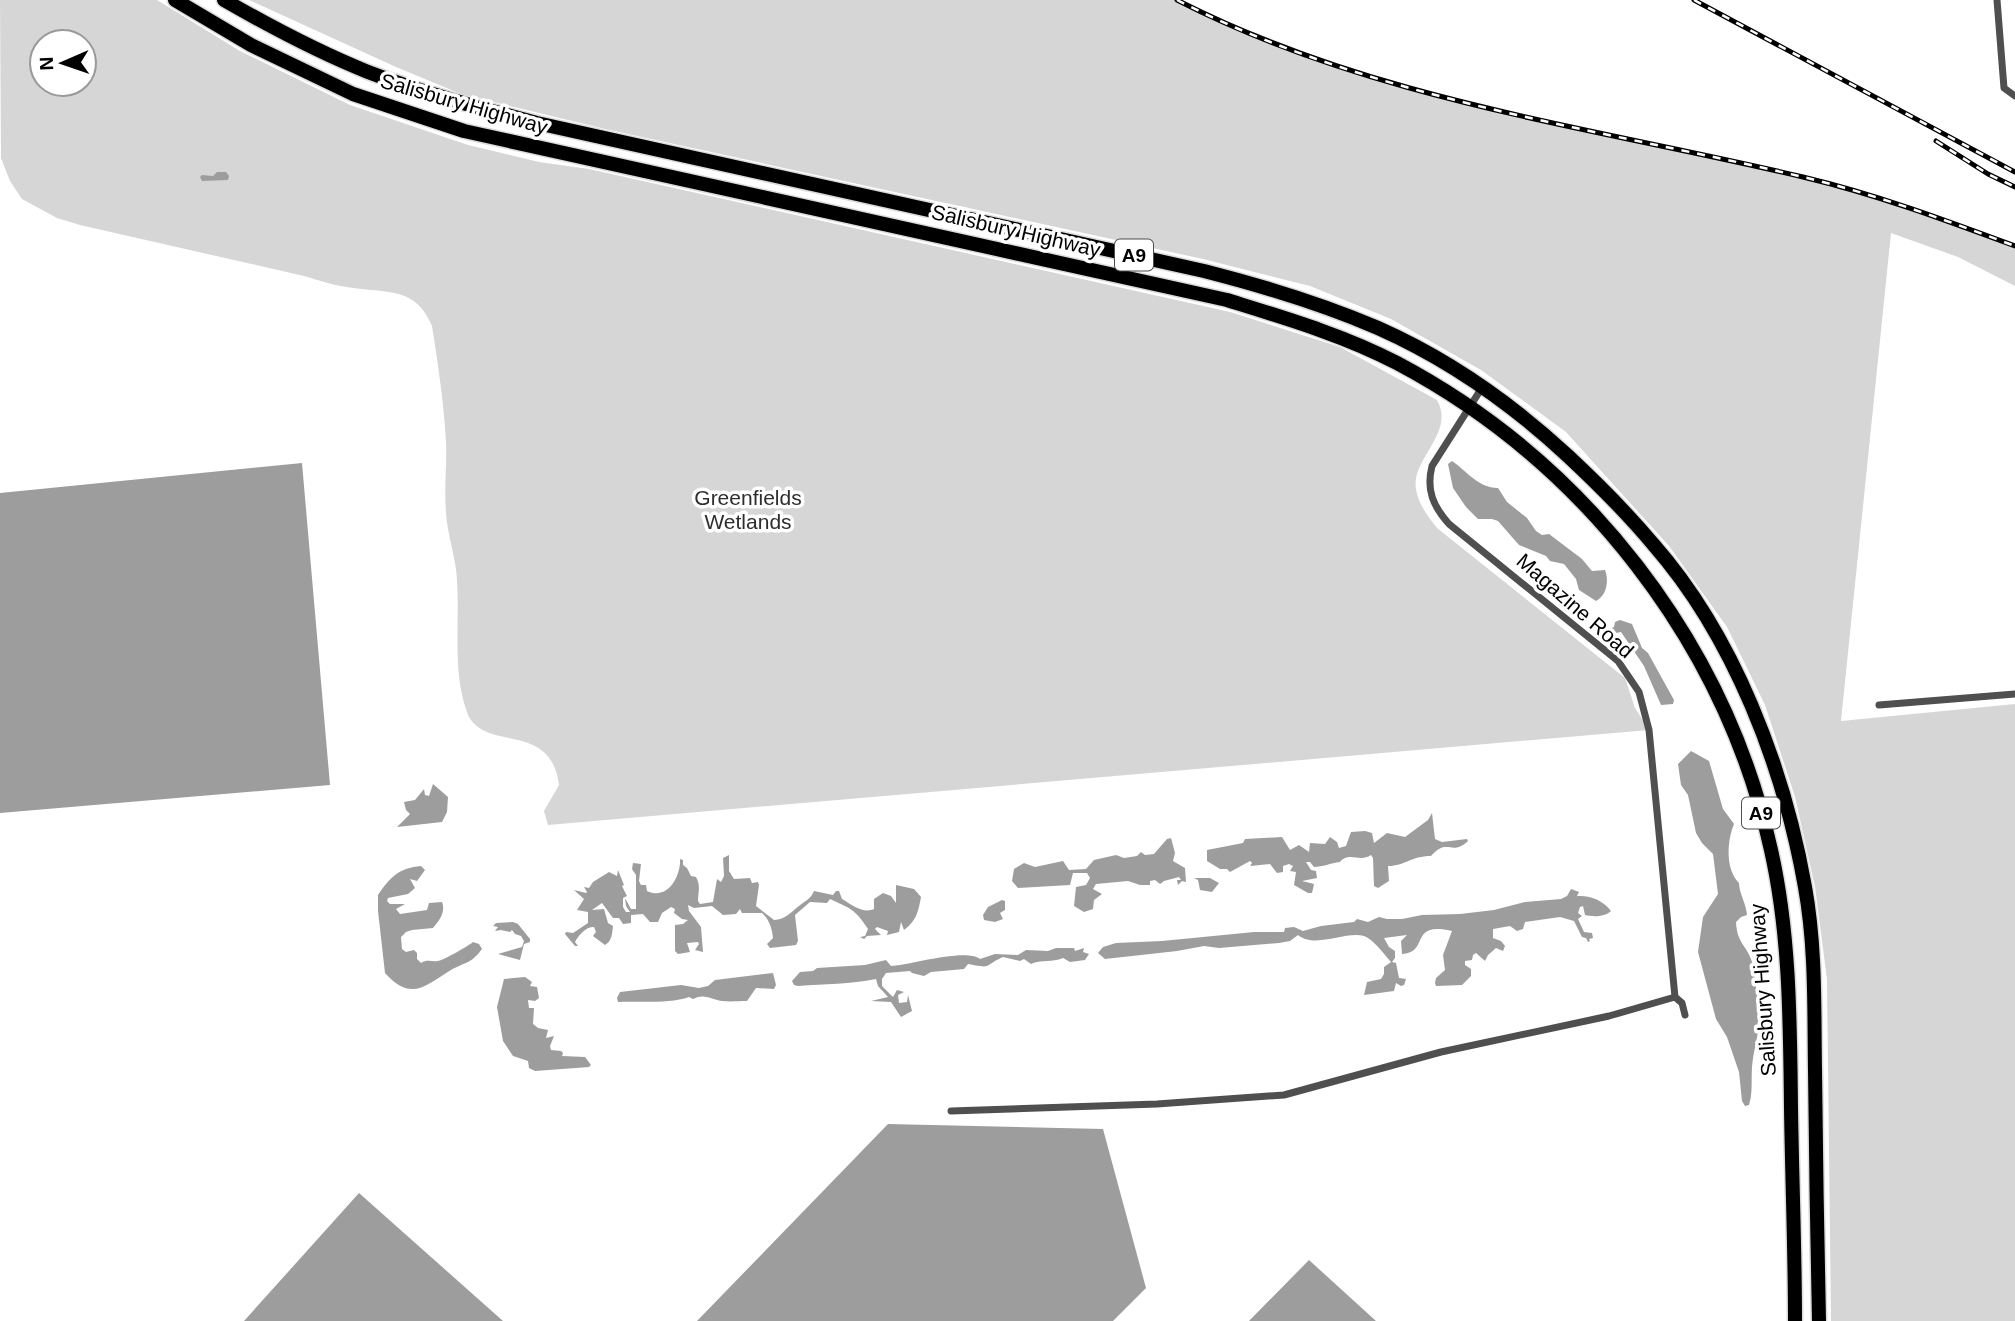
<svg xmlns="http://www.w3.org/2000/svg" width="2015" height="1321" font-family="Helvetica,sans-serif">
	<rect width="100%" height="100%" fill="#fff"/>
	<!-- green -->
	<path fill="#d6d6d6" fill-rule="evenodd" d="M0,0H157L240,51L350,105L468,145L539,162L589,169L1230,312L1340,347L1437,400C1453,429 1422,451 1416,478C1413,497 1426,514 1437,528L1625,678L1635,708L1649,730L548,825L544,811L559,785C551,719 482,754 467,712C452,671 460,623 457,580C456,557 447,535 446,512C444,488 447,465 446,442C444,404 438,364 432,326C416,287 388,293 353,288C336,286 321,281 304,276L80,225L57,218L22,199L10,181L1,158ZM42,42H84V84H42Z
		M249,0H1177L1199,11L1370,77L1544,120L1804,177L1965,227L2015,246V286L1958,257L1891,233L1841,721L2015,704V1321H1831L1827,979L1815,887L1795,797L1765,705L1727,627L1669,546L1566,432L1481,370L1391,319L1310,286L1203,259L605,129L461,94L396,67Z"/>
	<!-- water -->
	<path fill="#9d9d9d" d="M217,172H226L229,176L228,180L202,181L200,177L202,175L213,176Z
		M1452,461C1467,471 1478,488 1498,488L1507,502L1527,518L1536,531L1542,535L1549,534L1582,559L1592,571L1605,570C1609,581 1607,595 1596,601L1579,590L1576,579L1564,564L1550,561L1546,556L1519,545L1498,521L1492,519H1478L1466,507L1453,488L1448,464Z
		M302,463L330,785L0,813V493Z
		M1620,620L1632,624L1642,648L1648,653L1674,700L1673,704L1661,705L1644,666L1621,632L1610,634L1608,630L1614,627L1615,622Z
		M1691,751L1709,761L1723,809L1734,824C1727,841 1725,869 1739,883C1739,893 1746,903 1747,915L1741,917L1736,922C1737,944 1747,945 1752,962C1755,973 1760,1012 1759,1023C1758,1038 1753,1052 1752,1067C1751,1081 1753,1092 1749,1105L1745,1106L1742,1101L1739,1072L1727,1037L1716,1019L1698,952L1703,917L1718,894L1713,854L1702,843L1696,833L1688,795L1681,785L1678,764Z
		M433,784L448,797L447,812L442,822L397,827L410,814L406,810L404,802L415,800L424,789L425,795L429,796Z
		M1432,813L1435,839L1442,842L1467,839L1468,841C1451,857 1448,837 1431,856C1411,856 1405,866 1388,866L1389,881L1378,888L1374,886L1373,858L1371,855C1360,863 1349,851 1340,862C1330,863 1323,867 1314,867L1310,862H1306L1311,870L1316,871L1317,878L1302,881L1314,884L1312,893H1308L1294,885L1296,872L1290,871L1293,866L1289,864L1283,866V872L1277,873L1270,864L1250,866L1252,863L1250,861L1230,872L1227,869H1220L1207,861V850L1243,843L1245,839L1282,837L1290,850L1299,845L1309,852L1310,843L1325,844L1330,837L1337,842L1339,848L1346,846L1351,832L1365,831L1372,833L1374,843L1387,833L1405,837L1428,820Z
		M1171,838L1175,853L1173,861L1185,868L1186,882L1182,881L1178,885L1177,880H1181L1179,877L1164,881L1160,884L1155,880L1150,881V885H1140L1128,881L1096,884L1093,889L1102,894L1094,900L1093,909L1084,912L1074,906L1076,887L1086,885L1090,878L1087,873H1073L1070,885L1018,888L1012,881L1014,869L1024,863L1035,867L1063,861L1069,870L1086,869L1094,860L1116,855L1124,858L1137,856L1141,852L1145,855L1154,854L1167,839Z
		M729,855V871L734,879L750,878L752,883L758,882L759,885L756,906L774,920C786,919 790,913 799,906C806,900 810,900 814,891L833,895L836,891H839L842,899C852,905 863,914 874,909V899L883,893L891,896L896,903V885L914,889L921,897C918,913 916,921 904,930L901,922L899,932L887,935L888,931L877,927L875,929L881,935L867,936L864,939L860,937L865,936L868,929C854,908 851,909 830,899L827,903L810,902L795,915L798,941L796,945L770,948L767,944L773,938C772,928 769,919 762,913H742L740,909L736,914L723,915L712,906L694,908L688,905L689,911L701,927L703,952L695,950L699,944L698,942L687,943L690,952L678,954L675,951V925L683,924L688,920L682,919L674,913L675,909L671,907L662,913L658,922H650L643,914L631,915V923L623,924L619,918H613L602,903L592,910L604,909L608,923L613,926C612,934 612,941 605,945L593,936L596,932L594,927C585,927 579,935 575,942L578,946H575L565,934L566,932L573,933L588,923V912L577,910L584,899L574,890L586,893L587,892L584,887L589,888L593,882L609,872L617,876L618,870L624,885L622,886L627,896L623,898V907L626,912H630L626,906L625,898L631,909H636V875L632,869L633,863L641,864L639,881L641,885H646L647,891C668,901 681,876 680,859L683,860V865L687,868L691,876L696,877C701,886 698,893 698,901L700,904L713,902L717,879L721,882L724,876L723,858Z
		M421,866L425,870L417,881L410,879L415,888L408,894L388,898L387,901L390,904H405L396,909L400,914L427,910L429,903L442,902C446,912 439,921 433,928L412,930L406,932L401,937L402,949L406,952L414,950L417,953V959L421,963C428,959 430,962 438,961C442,961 470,945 473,942L479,944L482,949C471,964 465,962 451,970C425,986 411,1002 385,973L378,911V895C390,877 399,868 421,866Z
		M1194,878H1210L1219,883L1212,892L1200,890L1198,880Z
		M1571,889L1579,892L1577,896C1590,895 1603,900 1611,911C1605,917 1593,917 1585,915L1583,906L1580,907L1578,913L1582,916L1578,919L1584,932L1592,933L1593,938L1589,939L1590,941L1588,942L1586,938L1582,937L1574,921L1560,917L1525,922L1523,929L1517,931L1510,926L1493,929V938L1501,941L1505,946L1503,951L1496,948L1488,955L1485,961L1476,953L1473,955L1472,960L1465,961V965L1471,969V976L1462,985L1436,986L1435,983L1436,978L1445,970L1443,955L1452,931C1408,921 1430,953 1402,954L1401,941L1407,935L1384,938L1389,947L1395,951V958L1392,962L1396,963L1399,978L1406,979L1404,985L1401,986L1396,983L1394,991L1364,995L1367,982L1381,979L1384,974V967L1391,962C1385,955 1373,939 1364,936C1345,931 1315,949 1298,935L1290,941L1279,943L1219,948L1204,946L1177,951L1105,959L1098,953L1103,947L1116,943L1162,941L1254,932H1284L1285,928L1294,927L1303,931L1321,926L1354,922L1357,919L1368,922L1379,917L1387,919H1402L1422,915L1460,914L1494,910L1525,902L1561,899L1567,896Z
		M1002,900L1005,901V910L1000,913L1003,919L995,922L984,920L983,915L988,907Z
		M513,922L518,924L530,939V942L524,944L520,960L498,954L522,947L524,941L521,936L515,934L512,930L510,932L501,930L495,931L498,927L493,926L496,923Z
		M1056,948H1074L1075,951L1084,948L1083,952L1089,954L1085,960L1070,962L1063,958C1052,963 1041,959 1031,964L1024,959L1020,961L1003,957C983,966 993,969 968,964L964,969L931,972L924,976L912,973L910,971L886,973L882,979V986L893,997L897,990L904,992L898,995L899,1003L907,1002L908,995L912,1011L901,1017L891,1002L871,1001L888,997L878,986L876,979C850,984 825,984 798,986L794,985L792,981L800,972L813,971L817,968L865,965L886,960L891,966C911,965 965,948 980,959L995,954L1018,955L1026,950L1048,951Z
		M773,973L776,985L774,989L756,988L747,1001C739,1001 730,1002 722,1001C710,999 704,993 693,999L689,997C670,1004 637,1001 618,1002L617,998L620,992L681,985L699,988L708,986L715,980Z
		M525,977L532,982L530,986L537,987L539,998L535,1001L528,1000L529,1008H534L533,1024L538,1028L548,1030L546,1038L554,1036L550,1046L551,1050L561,1051L563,1053L562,1056L585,1057L591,1065L589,1067L535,1071L529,1068L528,1061L513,1056L503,1041L497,1007L504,979Z
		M888,1124L1103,1129L1146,1288L1113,1321H697Z
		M359,1193L503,1321H244Z
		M1309,1260L1376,1321H1249Z"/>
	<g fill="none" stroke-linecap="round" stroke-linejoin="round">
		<defs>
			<path id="motorway" d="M175,0L251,45L353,94L464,131L1227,300C1285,318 1343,335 1397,363C1584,462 1725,642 1771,850C1790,934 1790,1022 1791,1108C1792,1179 1795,1250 1795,1321
				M224,0C271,27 318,52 368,72C423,93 480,108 537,123L1204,271C1263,286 1322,304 1378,328C1448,359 1512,404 1568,456C1598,484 1627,513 1653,544C1734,636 1784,768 1805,887C1816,948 1814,1009 1815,1070C1816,1154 1817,1237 1819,1321"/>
		</defs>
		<!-- motorway casing -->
		<use href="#motorway" stroke="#dbdbdb" stroke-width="17"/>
		<!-- minor -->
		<path stroke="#4f4f4f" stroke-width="7" d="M1997,0L2004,88L2015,96
			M1483,386L1432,466C1426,490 1433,506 1449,524L1618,661L1639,692L1649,730L1675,997L1682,1003L1685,1015
			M1879,705L2015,694
			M951,1111L1157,1104L1284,1095L1441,1052L1609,1016L1675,997"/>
		<!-- motorway -->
		<use href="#motorway" stroke="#000" stroke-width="14"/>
		<defs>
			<path id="rail" d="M1177,0C1372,100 1592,127 1803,177C1875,194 1945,220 2015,246
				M1694,0L2015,172
				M1936,141L1988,174L2015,187"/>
		</defs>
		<!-- rail casing -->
		<use href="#rail" stroke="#000" stroke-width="5"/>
		<!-- rail -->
		<use href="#rail" stroke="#fff" stroke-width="2.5" stroke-dasharray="8" stroke-linecap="butt"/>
	</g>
	<g text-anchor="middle" stroke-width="7" stroke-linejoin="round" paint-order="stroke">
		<!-- shield labels -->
		<g fill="#fff" stroke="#4c4c4c" stroke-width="2">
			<rect x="1115" y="239.5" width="38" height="31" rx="5"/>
			<rect x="1742" y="797.5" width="38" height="31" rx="5"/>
		</g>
		<g font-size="19" font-weight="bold" fill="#000">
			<text x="1134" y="262">A9</text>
			<text x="1761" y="820">A9</text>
		</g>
		<!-- street labels -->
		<g font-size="21" fill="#000" stroke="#fff">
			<text transform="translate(464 104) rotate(16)" y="7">Salisbury Highway</text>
			<text transform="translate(1016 231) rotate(13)" y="7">Salisbury Highway</text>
			<text transform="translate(1575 606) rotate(41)" y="7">Magazine Road</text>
			<text transform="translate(1763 990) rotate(-94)" y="7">Salisbury Highway</text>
		</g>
		<!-- park labels -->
		<g font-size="21" fill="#2d2d2d" stroke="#fff">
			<text x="748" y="505">Greenfields<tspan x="748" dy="24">Wetlands</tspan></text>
		</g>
	</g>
	<!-- north arrow -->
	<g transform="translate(63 63) rotate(268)"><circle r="33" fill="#ffffff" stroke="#999999" stroke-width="2"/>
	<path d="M0-5L12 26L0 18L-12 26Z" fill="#000000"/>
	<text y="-10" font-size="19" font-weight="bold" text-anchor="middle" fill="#000000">N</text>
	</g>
</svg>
